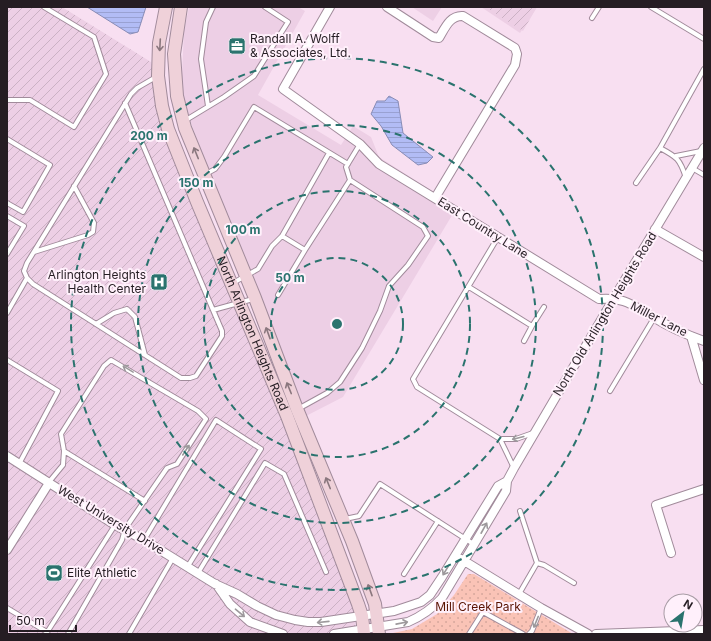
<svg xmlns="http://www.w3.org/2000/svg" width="711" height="641" font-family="Inter,sans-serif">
	<defs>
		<pattern id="industrial-furrows" width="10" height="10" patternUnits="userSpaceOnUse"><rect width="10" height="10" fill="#edcfe5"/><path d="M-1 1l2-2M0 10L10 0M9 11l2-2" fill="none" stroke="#cbb1c4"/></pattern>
		<pattern id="park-dots" width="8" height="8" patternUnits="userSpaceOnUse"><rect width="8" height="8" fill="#fac3b6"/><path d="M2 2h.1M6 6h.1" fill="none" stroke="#d6a79c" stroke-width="1.8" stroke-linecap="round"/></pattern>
		<pattern id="water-rules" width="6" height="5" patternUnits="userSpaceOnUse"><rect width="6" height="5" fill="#b2bcf5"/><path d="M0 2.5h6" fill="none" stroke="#99a1d2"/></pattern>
	</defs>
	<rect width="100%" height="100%" fill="#f8dff1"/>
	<!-- built -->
	<path fill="#edcfe5" d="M189,7H298L305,11L258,95L341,145L353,126L371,137L379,157L457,207L343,397L306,416L217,197L181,94L184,31Z
		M412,7H442L433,21Z
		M481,7H537L520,33Z"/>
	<!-- industrial -->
	<path fill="url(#industrial-furrows)" d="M7,7H62L151,62L256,355L353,605L356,634H7Z
		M485,7H537L523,31Z"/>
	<!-- park -->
	<path fill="url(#park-dots)" d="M468,574H474L573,634H392L393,633L412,629L437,614L454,595Z"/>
	<!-- water -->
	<path fill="url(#water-rules)" stroke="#888cb6" d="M87,7H146L138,32L130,34Z
		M389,96L398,101L403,133L433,157L427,163L418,165L392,145L381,126L371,114L377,101H385Z"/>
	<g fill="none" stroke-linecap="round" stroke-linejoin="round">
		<defs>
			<path id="service" d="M651,7L704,39
				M592,18L599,7
				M156,77L137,88L131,94L27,263L24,271L27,278L33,284L181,378H190L196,376L222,336V331L213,310L253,299
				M7,100H30L74,127L106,74L94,37L44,7
				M125,103L213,310
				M208,106L201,59L206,22L213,7
				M186,120L224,97L254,76L288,22L265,7
				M7,139L50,165L23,212L7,203
				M660,148C677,157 680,159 686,178
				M676,156L701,151
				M692,168L704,175
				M206,174L215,169L224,157L254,107L348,164
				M636,183L660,148L704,69
				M7,216L24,226L7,254
				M282,236L329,153
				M498,237L413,379L417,387L500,439L514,468
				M305,250L350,180
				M34,252L88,235L93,232L94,223L74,186
				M233,283L258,269L272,246L282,236L305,250L278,295
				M469,287L532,326L544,307
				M7,313L27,278
				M96,324L114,313L127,309L135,317L145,355
				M524,341L532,326
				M7,360L58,391L19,464
				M610,391L654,318
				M298,409L327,393L340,382L362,348L380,311L389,286L408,265L428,236L423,227L350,180L346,167L360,144
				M500,439H516L533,433
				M64,451L145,501
				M49,482L63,465L64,451L61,434L104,366L111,360L198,411L206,419L177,464L167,468L125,529L122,540L68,634
				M345,519L359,516L380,484L475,545
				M144,540L216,420L261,449L188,566
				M537,563L544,565L574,583
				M198,573L265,463L284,474L326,572
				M404,574L438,521
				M519,594L537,563L520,511
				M7,608L47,632
				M46,634L115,525
				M129,634L173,558
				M469,634L483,612L523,634
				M529,634L532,631L541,608"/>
			<path id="minor" d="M330,7L283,89L360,144L379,164L599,299C625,297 632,305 653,317C669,327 687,335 704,341
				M387,7L433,37L439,38C445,28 450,15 463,16L515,48L517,54L515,65L435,198
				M655,229L704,257
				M691,336L704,380
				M7,456L115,525L144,540L215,584L237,594L257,606L276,615L295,620L308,622H321L394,611L421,602L430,595L442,577L498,486L507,481
				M7,550L49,483
				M671,553L656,505L704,489
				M461,559L541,608L588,634
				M216,584L230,604L250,622L283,634
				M334,634L408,622C422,616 432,609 442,598L506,491L507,481L514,468L614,298L704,148
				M596,634L704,630"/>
			<g id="secondary">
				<path id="s1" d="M166,7L159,43L158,76L162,106L168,129L197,202L287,416L358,604L362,616L364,634"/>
				<path d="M181,7L174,54L177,96L185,128L255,298L297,409L352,541L375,604L379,634"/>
			</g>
		</defs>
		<!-- service casing -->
		<use href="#service" stroke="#a18b9b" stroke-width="6"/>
		<!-- minor casing -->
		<use href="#minor" stroke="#a18b9b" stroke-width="10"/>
		<!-- secondary casing -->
		<use href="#secondary" stroke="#a18b9b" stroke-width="14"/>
		<!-- service -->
		<use href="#service" stroke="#fff" stroke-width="4"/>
		<!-- minor -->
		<use href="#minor" stroke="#fff" stroke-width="8"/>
		<!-- secondary -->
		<use href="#secondary" stroke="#efd1d9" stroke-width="12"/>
	</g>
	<!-- one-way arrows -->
	<defs><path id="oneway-shaft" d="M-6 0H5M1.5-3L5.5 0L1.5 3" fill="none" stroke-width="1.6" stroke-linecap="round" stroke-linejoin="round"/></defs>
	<g stroke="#8a777e">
		<use href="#oneway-shaft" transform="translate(160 45) rotate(93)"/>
		<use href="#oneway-shaft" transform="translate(196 153) rotate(-112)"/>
		<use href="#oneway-shaft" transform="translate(268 333) rotate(-110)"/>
		<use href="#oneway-shaft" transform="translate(289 388) rotate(-112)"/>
		<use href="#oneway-shaft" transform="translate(328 483) rotate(-112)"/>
		<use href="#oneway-shaft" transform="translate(370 590) rotate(-110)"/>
	</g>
	<g stroke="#9d999c">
		<use href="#oneway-shaft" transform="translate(128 369) rotate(-149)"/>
		<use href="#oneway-shaft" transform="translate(518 438) rotate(166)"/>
		<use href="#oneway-shaft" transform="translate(186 450) rotate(-57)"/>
		<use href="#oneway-shaft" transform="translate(484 528) rotate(-61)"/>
		<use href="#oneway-shaft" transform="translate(446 570) rotate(122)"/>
		<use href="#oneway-shaft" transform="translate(240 613) rotate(40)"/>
		<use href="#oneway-shaft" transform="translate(323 622) rotate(174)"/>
		<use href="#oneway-shaft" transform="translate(536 622) rotate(112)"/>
		<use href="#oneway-shaft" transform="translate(402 623) rotate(-11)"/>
	</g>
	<!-- distance rings -->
	<g fill="none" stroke="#2a736e" stroke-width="2" stroke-dasharray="7 5">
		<circle cx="337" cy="324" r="66"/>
		<circle cx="337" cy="324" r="133"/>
		<circle cx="337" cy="324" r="199"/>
		<circle cx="337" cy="324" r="266"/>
	</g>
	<!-- icons -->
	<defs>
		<symbol id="office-square" viewBox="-11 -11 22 22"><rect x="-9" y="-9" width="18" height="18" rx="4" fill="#2a736e" stroke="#fff0fb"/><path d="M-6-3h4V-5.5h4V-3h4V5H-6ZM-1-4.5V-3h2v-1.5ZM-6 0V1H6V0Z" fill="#fff"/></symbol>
		<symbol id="hospital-square" viewBox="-11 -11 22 22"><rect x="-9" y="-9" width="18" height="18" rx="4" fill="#2a736e" stroke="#fff0fb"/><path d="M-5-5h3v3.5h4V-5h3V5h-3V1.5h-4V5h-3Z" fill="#fff"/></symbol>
		<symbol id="stadium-square" viewBox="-11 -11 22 22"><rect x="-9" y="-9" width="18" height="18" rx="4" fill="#2a736e" stroke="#fff0fb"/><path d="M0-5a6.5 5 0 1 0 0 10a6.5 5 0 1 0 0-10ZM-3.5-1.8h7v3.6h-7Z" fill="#fff"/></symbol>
	</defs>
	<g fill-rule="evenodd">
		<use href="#office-square" x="227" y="36" width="20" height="20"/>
		<use href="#hospital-square" x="149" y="272" width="20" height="20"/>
		<use href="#stadium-square" x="44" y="563" width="20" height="20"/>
	</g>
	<g text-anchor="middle" stroke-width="4" stroke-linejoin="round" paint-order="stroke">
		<!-- poi labels -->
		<g font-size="12" fill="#251d23" stroke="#fff0fb" text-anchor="start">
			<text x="250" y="43">Randall A. Wolff<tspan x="250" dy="14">&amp; Associates, Ltd.</tspan></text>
			<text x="146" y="279" text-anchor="end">Arlington Heights<tspan x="146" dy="14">Health Center</tspan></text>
			<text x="67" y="577">Elite Athletic</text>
		</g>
		<!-- street labels -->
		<g font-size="12" fill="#251d23" stroke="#fff0fb">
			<text transform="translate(483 228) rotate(32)" y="4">East Country Lane</text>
			<text transform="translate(605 314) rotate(-59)" y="4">North Old Arlington Heights Road</text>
			<text transform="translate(659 319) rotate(27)" y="4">Miller Lane</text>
			<text dy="4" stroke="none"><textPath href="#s1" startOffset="345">North Arlington Heights Road</textPath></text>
			<text transform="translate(111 520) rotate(31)" y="4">West University Drive</text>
		</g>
		<!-- park labels -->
		<g font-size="12" fill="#591302" stroke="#fff0fb">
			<text x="478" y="611">Mill Creek Park</text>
		</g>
	</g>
	<circle cx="337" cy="324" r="6" fill="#2a736e" stroke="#fff0fb" stroke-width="2"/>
	<g font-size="12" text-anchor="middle" font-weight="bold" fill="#2a736e" stroke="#fff0fb" stroke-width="4" stroke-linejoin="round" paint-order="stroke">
		<text x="149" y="140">200 m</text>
		<text x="196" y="187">150 m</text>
		<text x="243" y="234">100 m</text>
		<text x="290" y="282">50 m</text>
	</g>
	<!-- border -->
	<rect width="711" height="641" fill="none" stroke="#251d23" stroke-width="16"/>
	<!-- north arrow -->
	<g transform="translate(683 613) rotate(31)"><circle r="19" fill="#fff0fb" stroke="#a89ca5"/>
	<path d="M0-3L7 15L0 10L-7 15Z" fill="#2a736e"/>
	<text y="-6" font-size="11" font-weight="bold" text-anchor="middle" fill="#251d23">N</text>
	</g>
	<!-- scale -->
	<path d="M10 625v6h66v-6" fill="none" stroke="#251d23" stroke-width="2"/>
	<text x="16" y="625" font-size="12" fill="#251d23" stroke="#fff0fb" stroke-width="3" paint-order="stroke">50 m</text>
</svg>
